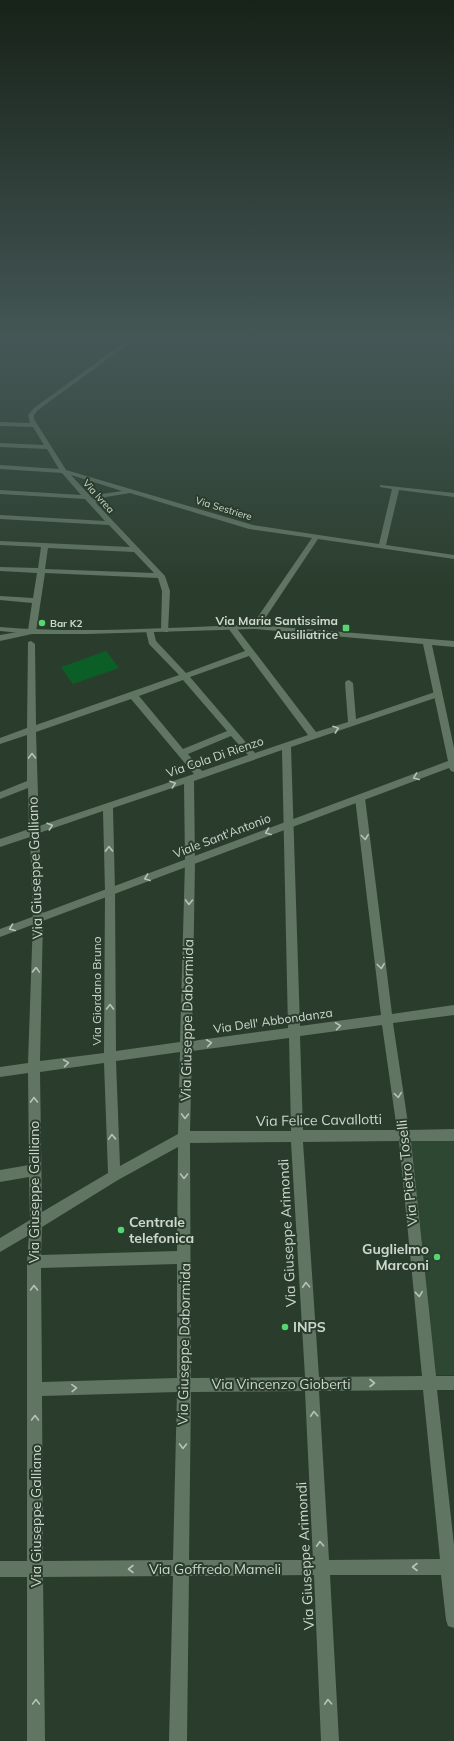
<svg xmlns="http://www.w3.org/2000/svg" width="454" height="1741" font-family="Mulish,sans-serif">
	<rect width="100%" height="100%" fill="#2a3d2c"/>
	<!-- built -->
	<path fill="#2e4732" d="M408,1139L454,1140V1375H432Z"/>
	<!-- green -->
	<path fill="#0b5f26" d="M106,651L119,668L73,684L61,667Z"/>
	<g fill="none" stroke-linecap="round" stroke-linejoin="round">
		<!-- street -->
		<path fill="#607562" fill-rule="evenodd" d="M123,343H130L38,410L34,415V419L66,470L253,525L379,544L392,489L380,487V485L454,493V497L399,490L386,545L454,555V559L318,539L258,629H255L251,627L312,538L249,529L130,493L106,497L96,503L165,576L170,591L168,632H165L161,630L162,591L158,578L45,573L36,632L32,634L0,641V635L28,630L32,603L0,600V596L33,598L37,573L0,571V567L38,568L41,547L0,545V541L130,547L109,525L0,519V515L105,521L85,499L0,494V490L81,495L62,473L0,469V465L59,469L47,449L0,447V443L44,445L33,427L0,426V422L30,423L28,415L34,408ZM71,475L122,491L102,494L93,499ZM48,548L134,552L154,573L45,569Z
			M229,626H235L316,732L348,722L345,683L346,681L349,680L353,683L356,719L435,692L438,691L442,694L441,696L291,747L300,1026L381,1015L355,798L360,795L365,798L392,1014L454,1005V1015L393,1023L409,1130L454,1129V1141H411L436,1376H454V1390H437L454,1545V1628L448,1626L446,1620L441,1575H330L339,1741H321L314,1575L189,1576L187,1741H169L173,1576L43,1577L45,1741H27V1577H0V1561H27V1262L29,1235L0,1252V1238L30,1220L29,1177L0,1182V1170L29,1165L28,1073L0,1077V1067L28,1063L33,919L30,837L0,847V839L29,829L28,788L0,799V792L27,781V735L0,744V738L27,728L28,642L31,641L35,644L36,725L179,675L149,644L146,631L147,629H153L156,641L186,673L245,651L228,628ZM249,656L308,735L255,753L190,677ZM183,680L227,731L183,749L139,696ZM131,699L194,774L39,826L36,732ZM231,736L248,755L202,771L188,754ZM282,750L288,1028L192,1041L195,862L194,781ZM184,784L185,862L180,1042L116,1051L115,891L113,808ZM103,811L105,891L104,1053L40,1061L43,919L39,833ZM382,1025L397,1130H303L300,1036ZM289,1038L291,1131H190L192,1051ZM180,1052L178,1134L120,1166L116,1061ZM104,1063L108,1173L42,1212L40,1072ZM399,1141L422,1376L319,1377L303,1142ZM291,1142L305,1377L191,1378L190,1143ZM178,1147L177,1251L41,1255L42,1227L118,1180ZM177,1264V1378L42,1382L41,1268ZM423,1390L440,1559L329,1560L319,1391ZM305,1391L313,1560H189L191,1392ZM177,1392L173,1560L43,1561L42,1396Z"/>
		<!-- secondary -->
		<path fill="#607562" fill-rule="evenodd" d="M255,625L454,641V647L432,645L454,748V772L451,771L449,768L0,937V929L448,761L423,644L255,629L87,634H32L0,631V627C84,634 170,627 255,625Z"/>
	</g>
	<!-- one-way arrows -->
	<defs><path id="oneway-chevron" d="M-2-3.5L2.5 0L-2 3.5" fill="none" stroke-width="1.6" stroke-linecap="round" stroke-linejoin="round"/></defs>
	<g stroke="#b6c4b8">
		<use href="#oneway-chevron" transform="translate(336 729) rotate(-19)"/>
		<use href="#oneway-chevron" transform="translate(32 756) rotate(-91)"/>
		<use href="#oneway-chevron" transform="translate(416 777) rotate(159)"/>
		<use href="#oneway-chevron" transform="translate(173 784) rotate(-19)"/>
		<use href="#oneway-chevron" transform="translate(50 826) rotate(-19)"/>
		<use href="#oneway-chevron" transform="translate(268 832) rotate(159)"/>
		<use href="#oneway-chevron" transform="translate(365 837) rotate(83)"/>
		<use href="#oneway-chevron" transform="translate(109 849) rotate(-91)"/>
		<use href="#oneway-chevron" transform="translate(147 878) rotate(160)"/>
		<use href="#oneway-chevron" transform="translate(189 902) rotate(91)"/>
		<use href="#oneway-chevron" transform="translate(12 928) rotate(159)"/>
		<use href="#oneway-chevron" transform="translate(381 966) rotate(83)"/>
		<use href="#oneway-chevron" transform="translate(36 970) rotate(-88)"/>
		<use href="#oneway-chevron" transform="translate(110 1007) rotate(-90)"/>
		<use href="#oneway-chevron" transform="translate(338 1026) rotate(-8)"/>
		<use href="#oneway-chevron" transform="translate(209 1043) rotate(-8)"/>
		<use href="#oneway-chevron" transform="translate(66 1063) rotate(-8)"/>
		<use href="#oneway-chevron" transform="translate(398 1095) rotate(82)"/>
		<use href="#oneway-chevron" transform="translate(34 1100) rotate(-91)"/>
		<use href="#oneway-chevron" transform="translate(185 1116) rotate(91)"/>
		<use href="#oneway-chevron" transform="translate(112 1137) rotate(-92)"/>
		<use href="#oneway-chevron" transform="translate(184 1176) rotate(90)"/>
		<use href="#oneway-chevron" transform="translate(306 1285) rotate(-93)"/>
		<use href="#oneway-chevron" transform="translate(34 1288) rotate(-90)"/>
		<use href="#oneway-chevron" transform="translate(419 1294) rotate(84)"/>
		<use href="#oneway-chevron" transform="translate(372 1383)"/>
		<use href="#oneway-chevron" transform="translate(74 1388) rotate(-2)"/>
		<use href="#oneway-chevron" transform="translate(314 1414) rotate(-93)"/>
		<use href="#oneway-chevron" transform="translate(35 1418) rotate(-90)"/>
		<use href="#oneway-chevron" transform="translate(183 1446) rotate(91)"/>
		<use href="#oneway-chevron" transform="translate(320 1544) rotate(-93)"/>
		<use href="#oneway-chevron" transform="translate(415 1567) rotate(180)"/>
		<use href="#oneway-chevron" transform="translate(131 1569) rotate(180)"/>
		<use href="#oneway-chevron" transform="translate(36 1702) rotate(-90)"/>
		<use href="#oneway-chevron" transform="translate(328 1702) rotate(-93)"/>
	</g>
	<!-- sky -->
	<linearGradient id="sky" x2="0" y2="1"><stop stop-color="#172218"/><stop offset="0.58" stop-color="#445756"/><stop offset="1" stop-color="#445756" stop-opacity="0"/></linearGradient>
	<rect width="454" height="587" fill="url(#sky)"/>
	<!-- markers -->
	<g fill="#55d671" stroke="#2a3d2c" stroke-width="1.5">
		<circle cx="42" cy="623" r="4"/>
		<rect x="342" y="624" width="8" height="8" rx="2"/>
		<circle cx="121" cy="1230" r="4"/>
		<circle cx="437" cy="1257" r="4"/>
		<circle cx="285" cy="1327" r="4"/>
	</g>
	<g text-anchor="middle" stroke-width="4" stroke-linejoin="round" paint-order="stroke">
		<!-- far-street labels -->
		<g font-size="10" fill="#ccd8cd" stroke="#2a3d2c">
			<text transform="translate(99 496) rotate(48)" y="4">Via Ivrea</text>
			<text transform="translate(224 508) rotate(17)" y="4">Via Sestriere</text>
		</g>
		<!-- far-poi labels -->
		<g font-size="10" font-weight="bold" fill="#ccd8cd" stroke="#2a3d2c" text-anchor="start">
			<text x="50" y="627">Bar K2</text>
		</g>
		<!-- poi labels -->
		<g font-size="12" font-weight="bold" fill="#ccd8cd" stroke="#2a3d2c" text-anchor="end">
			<text x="338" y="625">Via Maria Santissima<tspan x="338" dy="14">Ausiliatrice</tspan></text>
		</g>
		<!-- street labels -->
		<g font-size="12" fill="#ccd8cd" stroke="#2a3d2c">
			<text transform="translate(215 757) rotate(-19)" y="4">Via Cola Di Rienzo</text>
			<text transform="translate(222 836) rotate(-21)" y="4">Viale Sant'Antonio</text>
			<text transform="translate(97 991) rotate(-90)" y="4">Via Giordano Bruno</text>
			<text transform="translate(273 1021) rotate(-8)" y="4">Via Dell' Abbondanza</text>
		</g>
		<!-- near-street labels -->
		<g font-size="14" fill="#ccd8cd" stroke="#2a3d2c">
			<text transform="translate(35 868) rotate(-92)" y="5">Via Giuseppe Galliano</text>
			<text transform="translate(187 1020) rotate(-89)" y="5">Via Giuseppe Dabormida</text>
			<text transform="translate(319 1120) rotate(-1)" y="5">Via Felice Cavallotti</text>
			<text transform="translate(407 1173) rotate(-96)" y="5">Via Pietro Toselli</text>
			<text transform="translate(34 1192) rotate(-90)" y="5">Via Giuseppe Galliano</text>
			<text transform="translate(287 1233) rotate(-93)" y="5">Via Giuseppe Arimondi</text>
			<text transform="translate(184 1344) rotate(-89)" y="5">Via Giuseppe Dabormida</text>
			<text x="281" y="1389">Via Vincenzo Gioberti</text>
			<text transform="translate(36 1516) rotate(-90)" y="5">Via Giuseppe Galliano</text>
			<text transform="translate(305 1556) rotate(-93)" y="5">Via Giuseppe Arimondi</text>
			<text x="215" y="1574">Via Goffredo Mameli</text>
		</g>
		<!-- near-poi labels -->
		<g font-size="14" font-weight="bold" fill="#ccd8cd" stroke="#2a3d2c" text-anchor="start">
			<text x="129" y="1227">Centrale<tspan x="129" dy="16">telefonica</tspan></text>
			<text x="429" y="1254" text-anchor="end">Guglielmo<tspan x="429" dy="16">Marconi</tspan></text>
			<text x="293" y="1332">INPS</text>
		</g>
	</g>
</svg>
